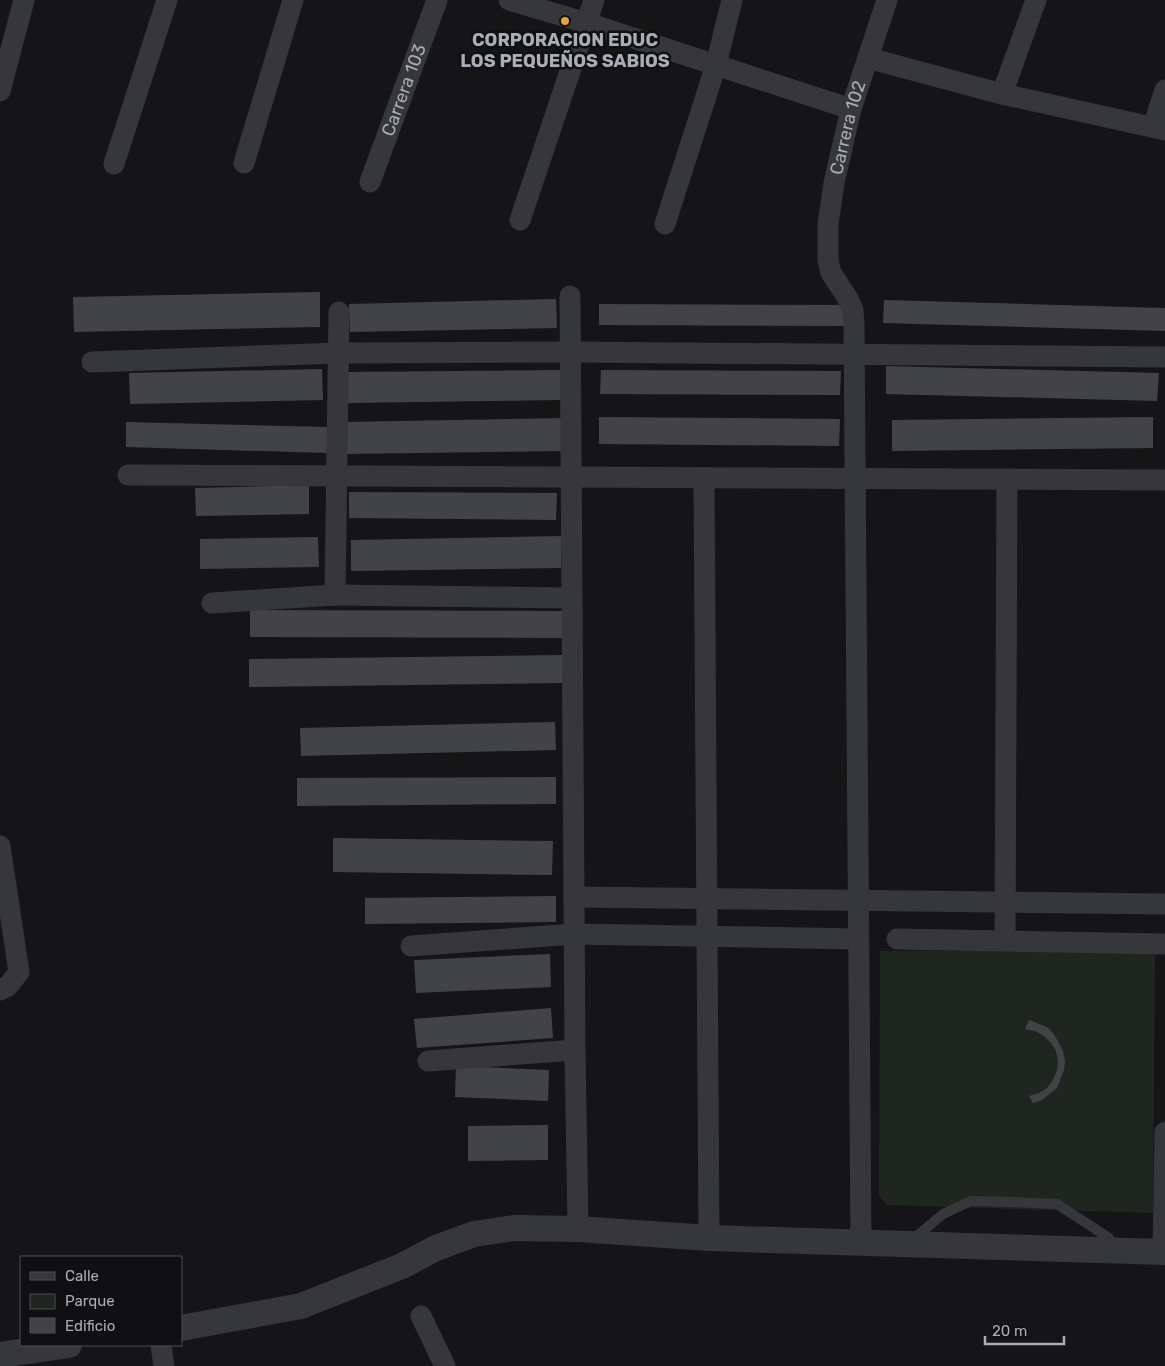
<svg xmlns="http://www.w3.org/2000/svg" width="1165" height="1366" font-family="Rubik,sans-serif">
	<rect width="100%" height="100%" fill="#151517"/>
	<!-- green -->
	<path fill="#1f2620" d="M1155,950L1153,1213L887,1205L879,1196L880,951Z"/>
	<!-- building -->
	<path fill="#424347" d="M320,292V327L74,332L73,297Z
		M556,299L557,328L350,332L349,304Z
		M884,300L1165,308V331L883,323Z
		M599,304L846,305V326L599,325Z
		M886,366L1159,373L1157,401L886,394Z
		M322,369L323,400L130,404L129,373Z
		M561,370L562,400L348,403V372Z
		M601,370L841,371L840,395L600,394Z
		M599,417L840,419L839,446L599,444Z
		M1153,417V448L892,451V420Z
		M564,418V451L345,454V422Z
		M126,422L328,427L327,453L126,447Z
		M309,485V514L196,516L195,488Z
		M349,492L557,493L556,520L349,518Z
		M561,536V568L351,571V540Z
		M318,537L319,567L200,569V539Z
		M250,610L563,611V638L250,637Z
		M562,655V683L249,687V659Z
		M555,722L556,750L301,756L300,728Z
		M556,777V804L297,806V778Z
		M333,838L553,841L552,875L333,872Z
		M556,896V922L365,924V898Z
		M550,954L551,987L416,993L414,960Z
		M551,1008L553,1038L417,1048L414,1019Z
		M1029,1020L1047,1027L1054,1034L1063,1051L1065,1061L1064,1070L1057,1088L1042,1100L1033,1103L1029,1096L1039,1093L1047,1088L1053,1080L1057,1070L1058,1061L1056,1051L1051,1043L1044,1036L1035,1031L1025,1029Z
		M456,1066L549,1070L548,1101L455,1097Z
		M548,1125V1160L468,1161V1126Z"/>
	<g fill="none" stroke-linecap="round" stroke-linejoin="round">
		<!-- service -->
		<path stroke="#36373b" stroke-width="10" d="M912,1240L943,1214L971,1201L1010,1202L1057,1204L1109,1238L1116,1248"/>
		<!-- minor -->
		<g stroke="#36373b" stroke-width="21">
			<path d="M509,0L587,23L851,109"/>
			<path d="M868,58L1002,94L1165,130"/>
			<path d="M0,91L24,0"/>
			<path d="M1002,94L1036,0"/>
			<path d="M1153,127L1165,90"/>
			<path d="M244,163L293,0"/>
			<path d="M114,164L167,0"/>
			<path id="s1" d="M370,182L437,0"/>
			<path d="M520,220L594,0"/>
			<path d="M665,224L716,65L732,0"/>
			<path d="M570,296L575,1050L578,1229"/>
			<path d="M92,362L339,353L570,352L1165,357"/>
			<path d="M128,475L1165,480"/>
			<path d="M704,478L709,1238"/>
			<path d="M335,595L339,312"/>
			<path d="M212,603L335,595L572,598"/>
			<path d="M0,846L19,972L8,986L0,990"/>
			<path d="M574,897L1165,904"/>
			<path d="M897,939L1165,944"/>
			<path d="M1005,941L1007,479"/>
			<path d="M411,946L574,934L858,939"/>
			<path d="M428,1061L575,1050"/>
			<path id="s2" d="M861,1243L854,326L853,310L847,297L831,273L828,260V224L834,183L851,109L887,0"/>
			<path d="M1163,1252L1165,1132"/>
			<path d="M421,1316L445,1366"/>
			<path d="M161,1345L164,1366"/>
		</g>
		<!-- tertiary -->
		<path stroke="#36373b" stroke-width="26" d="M181,1328L301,1306L402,1266L436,1248L474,1234L514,1228L578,1229L709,1238L1165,1252
			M0,1355L69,1345"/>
	</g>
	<!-- markers -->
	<circle fill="#e4a53f" stroke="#101012" stroke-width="2" cx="565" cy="21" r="5"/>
	<g text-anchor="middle" stroke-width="5" stroke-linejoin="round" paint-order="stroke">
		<!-- poi labels -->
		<g font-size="18" font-weight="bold" fill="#a8adb6" stroke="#101012">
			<text x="565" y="46">CORPORACION EDUC<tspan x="565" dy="21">LOS PEQUEÑOS SABIOS</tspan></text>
		</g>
		<!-- street labels -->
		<g font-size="18" fill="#a8adb6" stroke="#101012">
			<text dy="6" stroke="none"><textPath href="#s1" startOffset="98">Carrera 103</textPath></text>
			<text dy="6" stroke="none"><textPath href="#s2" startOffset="1124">Carrera 102</textPath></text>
		</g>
	</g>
	<!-- legend -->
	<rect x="20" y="1256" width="162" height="90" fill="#101012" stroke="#4d4f54"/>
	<rect x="30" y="1272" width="25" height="8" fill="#36373b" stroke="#4d4f54"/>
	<text x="65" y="1281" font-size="15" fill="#a8adb6">Calle</text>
	<rect x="30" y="1294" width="25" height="15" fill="#1f2620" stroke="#4d4f54"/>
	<text x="65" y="1306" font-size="15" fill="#a8adb6">Parque</text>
	<rect x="30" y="1318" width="25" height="15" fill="#424347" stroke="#4d4f54"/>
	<text x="65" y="1331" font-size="15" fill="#a8adb6">Edificio</text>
	<!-- scale -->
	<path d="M985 1336v8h79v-8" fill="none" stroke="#a8adb6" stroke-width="2.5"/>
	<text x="992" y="1336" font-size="15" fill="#a8adb6" stroke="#101012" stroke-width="4" paint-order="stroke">20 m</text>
</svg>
